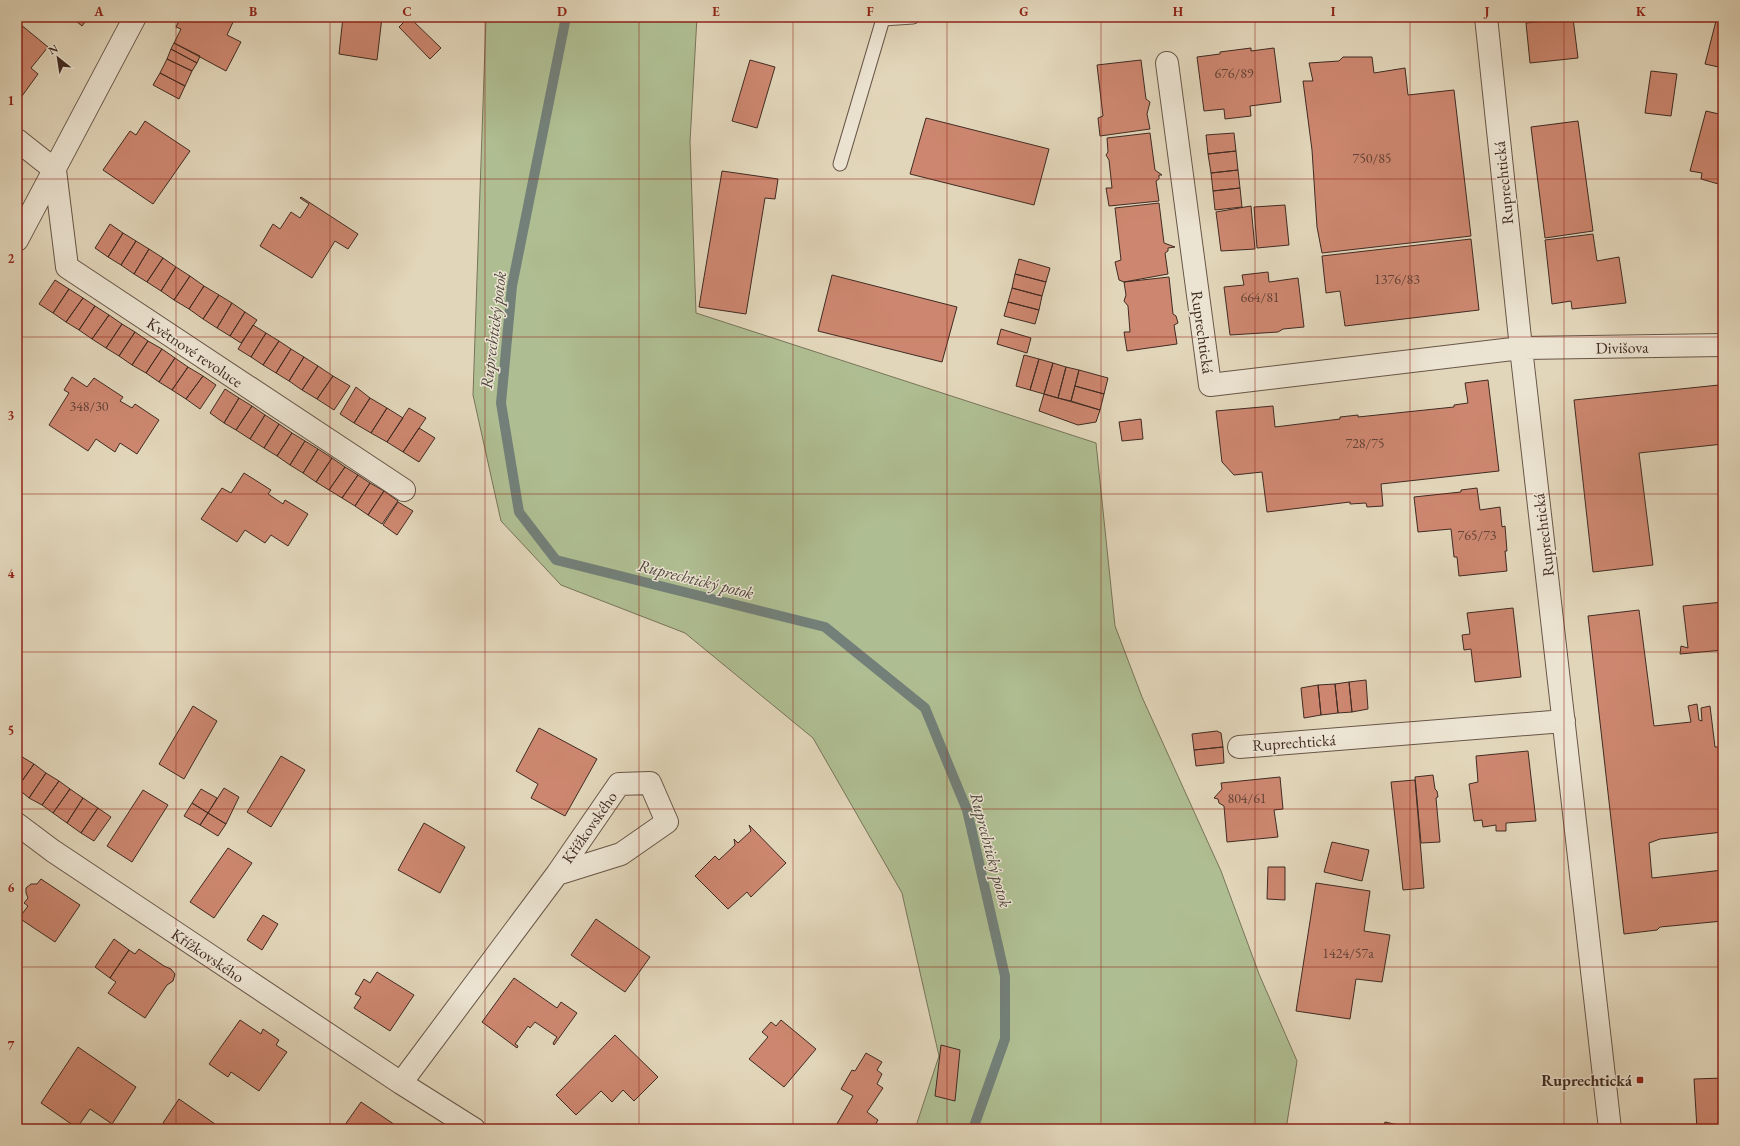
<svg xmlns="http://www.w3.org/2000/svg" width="1740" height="1146" font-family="'EB Garamond',serif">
	<rect width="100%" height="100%" fill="#e2d6ba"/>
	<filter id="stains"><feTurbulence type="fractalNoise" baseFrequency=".005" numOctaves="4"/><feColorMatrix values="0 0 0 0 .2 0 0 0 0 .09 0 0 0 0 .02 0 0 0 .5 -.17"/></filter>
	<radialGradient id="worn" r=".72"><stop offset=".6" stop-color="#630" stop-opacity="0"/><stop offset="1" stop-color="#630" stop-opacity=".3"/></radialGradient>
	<!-- green -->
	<path fill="#afbe92" stroke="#78745a" d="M486,17H697L690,142L696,313L1096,443L1115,626L1142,697L1221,871L1259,974L1297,1061L1286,1129H915L939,1056L902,893L813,738L685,633L561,585L501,521L473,395Z"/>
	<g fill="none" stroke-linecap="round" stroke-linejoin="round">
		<!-- stream -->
		<path stroke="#738079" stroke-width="10" d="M566,17L512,286L501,403L519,512L556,560L825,627L925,708L967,810L1005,976V1039L973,1129"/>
	</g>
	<!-- building -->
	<path fill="#cd8770" stroke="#402b22" d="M71,17H89L82,26Z
		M181,17H228L234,20L227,35L241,42L226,71L174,43L181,29L176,27Z
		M343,17H382L377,60L339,54Z
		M409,17L441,48L430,59L399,27Z
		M1717,17H1723V68L1705,64Z
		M1573,18L1578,58L1530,63L1526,23Z
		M20,24L48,47L31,68L38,74L22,96L17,98V28Z
		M174,43L200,56L197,63L171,49Z
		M1251,48V51L1274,48L1281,102L1250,106L1251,116L1225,119L1224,109L1204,111L1197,57L1220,54V52Z
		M171,49L197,63L192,71L167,59Z
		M1343,57H1372L1374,73L1405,68L1408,95L1454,90L1471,236L1322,253L1317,227L1312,150L1303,81H1313L1309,63L1339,61Z
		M167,59L192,71L185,86L160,73Z
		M750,60L775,67L757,128L732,121Z
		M1141,60L1146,99L1150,102L1147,114L1150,129L1100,136L1098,118L1103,116L1097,65Z
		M1651,71L1677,74L1671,116L1645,113Z
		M160,73L185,86L179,99L153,85Z
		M1706,111L1723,115L1722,185L1701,179L1702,173L1690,171Z
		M926,118L1049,149L1034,205L910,174Z
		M145,121L190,151L153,204L103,170L130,131L136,135Z
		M1578,121L1593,231L1545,238L1531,127Z
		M1150,133L1155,170L1162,175H1159V179L1156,181L1159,201L1109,206L1106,188H1112L1109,160L1106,155L1108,152L1107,138Z
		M1234,133L1236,151L1208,154L1206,135Z
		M1236,151L1238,170L1211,173L1208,154Z
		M1238,170L1240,188L1213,191L1211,173Z
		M722,171L778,179L775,199L765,198L746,314L699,307Z
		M1240,188L1242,207L1215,210L1213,191Z
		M301,197L358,234L348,249L335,241L312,278L260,246L273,224L280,229L291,212L300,218L309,204L300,198Z
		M1159,203L1164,243L1175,247L1168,248V251L1165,253L1168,274L1124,282L1119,280L1115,262L1121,260L1115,208Z
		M1285,205L1289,245L1257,248L1254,207Z
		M1251,206L1255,249L1221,251L1216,212Z
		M110,224L123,233L108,257L95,248Z
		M123,233L136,241L121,265L108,257Z
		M1593,234L1597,261L1619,257L1626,303L1572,309L1571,301L1552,304L1545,240Z
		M1471,239L1479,310L1345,326L1340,291L1326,293L1322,256Z
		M136,241L149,249L134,274L121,265Z
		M149,249L163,258L147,282L134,274Z
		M163,258L176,267L161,291L147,282Z
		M1019,259L1050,268L1046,282L1015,274Z
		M176,267L190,276L174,300L161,291Z
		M1268,272L1269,282L1298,278L1304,327L1283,329L1278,332L1230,335L1224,287L1244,285L1242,275Z
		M1015,274L1046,282L1042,296L1012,288Z
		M832,275L957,307L942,362L818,331Z
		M190,276L204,286L189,309L174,300Z
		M1169,277L1173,314L1176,316L1178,323L1174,325L1177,344L1127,351L1124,332H1130L1128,306L1124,301L1126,295L1124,282Z
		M55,280L69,289L53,313L39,304Z
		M204,286L219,295L203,319L189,309Z
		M1012,288L1042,296L1039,310L1008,302Z
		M69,289L83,298L66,322L53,313Z
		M219,295L232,303L217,328L203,319Z
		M83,298L95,306L79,330L66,322Z
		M1008,302L1039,310L1035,324L1004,316Z
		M232,303L245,312L230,336L217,328Z
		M95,306L109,315L92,339L79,330Z
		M245,312L257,320L241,343L230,336Z
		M109,315L122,324L106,348L92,339Z
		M122,324L135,332L119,356L106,348Z
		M253,325L266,333L251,357L238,349Z
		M1001,329L1031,338L1027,353L997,344Z
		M135,332L148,341L132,365L119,356Z
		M266,333L279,341L263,365L251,357Z
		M148,341L162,349L146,373L132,365Z
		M279,341L291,349L276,373L263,365Z
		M162,349L175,358L159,382L146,373Z
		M291,349L304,357L289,381L276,373Z
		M1024,355L1039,359L1030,390L1016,386Z
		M304,357L318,366L302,390L289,381Z
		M175,358L188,367L172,390L159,382Z
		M1039,359L1053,363L1044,394L1030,390Z
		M1053,363L1066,367L1058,398L1044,394Z
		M318,366L333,376L317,399L302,390Z
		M188,367L203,376L186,399L172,390Z
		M1066,367L1079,370L1071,401L1058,398Z
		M1079,370L1108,378L1104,394L1075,386Z
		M203,376L216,385L200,409L186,399Z
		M333,376L350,386L334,410L317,399Z
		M72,377L87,387L94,378L123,397L120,401L132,408L135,404L159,420L137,454L120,443L115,452L96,439L88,451L49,425L69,393L64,390Z
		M1488,380L1499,471L1381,484L1383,506L1367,507L1366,503L1350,504V502L1267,512L1262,472L1234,475L1222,462L1216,411L1273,406L1275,427L1340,419V417L1358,415V417L1454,407V405L1468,403L1465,383Z
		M1719,385L1723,424V444L1639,453L1653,565L1593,572L1574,400Z
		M1075,386L1104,394L1100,410L1071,401Z
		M356,387L370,398L354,423L340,414Z
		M225,389L239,398L224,423L210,413Z
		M1044,394L1100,410L1096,422L1078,425L1039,411Z
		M239,398L252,406L236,430L224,423Z
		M370,398L387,408L371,433L354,423Z
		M252,406L265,415L250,439L236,430Z
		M387,408L403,418L387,442L371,433Z
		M409,408L426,418L403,452L387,442Z
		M265,415L279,424L264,448L250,439Z
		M1141,419L1143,439L1122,441L1119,422Z
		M279,424L292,433L277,456L264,448Z
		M419,428L435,438L419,462L403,452Z
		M292,433L305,441L290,465L277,456Z
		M305,441L318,449L303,473L290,465Z
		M318,449L332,458L316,482L303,473Z
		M332,458L345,467L329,490L316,482Z
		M345,467L358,475L342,498L329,490Z
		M244,473L271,490L268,494L283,504L285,500L308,514L288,546L271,535L265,543L245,530L237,542L201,519L222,488L231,493Z
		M358,475L370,483L355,506L342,498Z
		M370,483L384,491L368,515L355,506Z
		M1477,488L1480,510L1500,507L1502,527L1505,526L1507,551H1505L1507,571L1459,576L1457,557H1454L1451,529L1418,532L1414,497L1461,492V490Z
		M384,491L398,501L382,524L368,515Z
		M398,502L413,511L397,535L383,525Z
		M1723,602V650L1680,654L1681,646L1688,648L1683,606Z
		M1513,608L1521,677L1475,682L1471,649L1464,650L1462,635L1470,634L1467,613Z
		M1639,610L1654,726L1691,722L1688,706L1697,704L1699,720L1702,721L1701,708L1710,706L1715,747H1723V832L1660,839L1649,843L1652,878L1723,870V921L1660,927L1657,930L1624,934L1588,616Z
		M1366,680L1368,709L1352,712L1349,682Z
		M1349,682L1352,712L1338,713L1335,684Z
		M1335,684L1338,713L1321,715L1318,685Z
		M1318,685L1321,715L1304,718L1301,688Z
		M193,706L217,721L184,779L159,764Z
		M539,728L597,759L565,816L531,798L538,784L516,771Z
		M1217,731L1221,733L1223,747L1194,750L1192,734Z
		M1223,747L1224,763L1196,766L1194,750Z
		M1528,751L1536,821L1506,823V831H1496V825L1483,827L1482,820L1474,821L1469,784L1478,782L1476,756Z
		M19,755L34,764L17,788V757Z
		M281,756L305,770L271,827L247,812Z
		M34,764L46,773L29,798L17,788Z
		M46,773L59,781L42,805L29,798Z
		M1433,775L1435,789L1437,791L1438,797L1436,798L1440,842L1421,843L1415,777Z
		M1280,777L1283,809L1274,810L1278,837L1227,842L1224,806L1219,803L1218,799L1214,798L1222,789L1221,783Z
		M1415,780L1424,888L1403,890L1391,782Z
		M59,781L70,789L53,813L42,805Z
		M224,788L239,797L226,824L208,813Z
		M70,789L83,798L67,823L53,813Z
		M201,789L217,798L208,813L192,803Z
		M143,790L168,805L132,862L107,846Z
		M83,798L98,808L81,833L67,823Z
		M192,803L208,813L200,825L184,816Z
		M98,808L111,817L94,841L81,833Z
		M208,813L226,824L218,836L200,825Z
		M424,823L465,847L440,893L398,870Z
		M749,825L786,863L751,897L747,892L728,909L695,876L715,856L719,860L735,845L734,839L738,843L751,831Z
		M1332,842L1369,850L1362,881L1324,872Z
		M228,848L252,863L214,918L190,902Z
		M1268,867H1285V900L1267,899Z
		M41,879L80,905L55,942L19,918L28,906L24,903L28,898L26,893V888L31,884H37Z
		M1316,883L1370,891L1364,931L1390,935L1382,982L1356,979L1350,1019L1296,1011Z
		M263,915L278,924L262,950L247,940Z
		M596,919L650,957L625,992L571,955Z
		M114,939L129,950L110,978L95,967Z
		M139,949L164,966L171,969L175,974L173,981L167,985L145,1018L108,993L116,982L110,978L122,960L129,950L135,954Z
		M377,972L414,995L390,1031L354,1008L361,997L355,994L364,979L370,983Z
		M514,978L557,1008L561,1002L577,1013L554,1045L553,1043L557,1037L535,1022L530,1028L528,1026L515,1044L518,1046L517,1048L482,1022Z
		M240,1020L261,1034L263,1029L279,1040L276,1045L287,1052L259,1091L231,1072L228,1077L209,1064Z
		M781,1020L816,1049L784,1087L749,1059L768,1037L762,1032L771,1022L776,1026Z
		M615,1035L658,1077L634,1101L623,1090L612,1102L601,1091L576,1115L556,1095Z
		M941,1045L960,1050L955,1101L935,1096Z
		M78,1047L136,1087L112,1124L90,1109L77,1128L41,1103Z
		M866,1053L882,1062L877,1070L882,1074L877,1084L883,1088L867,1112L878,1120L873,1129H834L853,1096L841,1089L852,1070L855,1071Z
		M1723,1078V1129H1697L1694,1079Z
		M179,1099L215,1124L211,1129H172L163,1123Z
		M361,1102L401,1129H342Z
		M1385,1122L1416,1129H1383Z"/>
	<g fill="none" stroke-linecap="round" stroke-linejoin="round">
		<defs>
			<path id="service" d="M840,164L883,19L913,17"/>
			<path id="minor" d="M1486,17L1521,348L1610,1129
				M1167,63L1210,385L1521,348L1723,345
				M17,140L55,170L67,267L404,490
				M17,240L135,17
				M1239,747L1564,721
				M17,824L53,851L401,1083L474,1129
				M401,1083L557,874L619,784L650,783L667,822L621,854L557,874"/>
		</defs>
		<!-- service casing -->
		<use href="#service" stroke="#685648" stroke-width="15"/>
		<!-- minor casing -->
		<use href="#minor" stroke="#685648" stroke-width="24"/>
		<!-- service -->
		<use href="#service" stroke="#ece4d2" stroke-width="13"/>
		<!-- minor -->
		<use href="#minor" stroke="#ece4d2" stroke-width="22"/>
	</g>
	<!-- grid -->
	<path fill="none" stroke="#8f2418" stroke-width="1" stroke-opacity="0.55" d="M176,17V1129M330,17V1129M485,17V1129M639,17V1129M793,17V1129M947,17V1129M1101,17V1129M1255,17V1129M1410,17V1129M1564,17V1129M17,179H1723M17,337H1723M17,494H1723M17,652H1723M17,809H1723M17,967H1723"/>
	<!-- markers -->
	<rect fill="#8f2418" stroke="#ece4d2" stroke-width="1.5" x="1636" y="1076" width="8" height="8" rx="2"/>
	<g text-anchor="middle" stroke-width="3" stroke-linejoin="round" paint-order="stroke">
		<!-- number labels -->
		<g font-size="14" fill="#634236">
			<text x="1234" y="78">676/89</text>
			<text x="1372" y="163">750/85</text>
			<text x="1397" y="284">1376/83</text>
			<text x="1260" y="302">664/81</text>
			<text x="89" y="411">348/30</text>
			<text x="1365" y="448">728/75</text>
			<text x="1477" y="540">765/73</text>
			<text x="1247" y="803">804/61</text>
			<text x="1348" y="958">1424/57a</text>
		</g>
		<!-- street labels -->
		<g font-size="16" fill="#402b22" stroke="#ece4d2">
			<text transform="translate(1503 183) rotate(-96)" y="6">Ruprechtická</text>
			<text transform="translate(1203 332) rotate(82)" y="6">Ruprechtická</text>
			<text transform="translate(1622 347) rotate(-1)" y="6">Divišova</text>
			<text transform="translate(195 352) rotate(34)" y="6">Květnové revoluce</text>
			<text transform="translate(1543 535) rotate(-97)" y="6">Ruprechtická</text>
			<text transform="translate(1294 742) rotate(-4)" y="6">Ruprechtická</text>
			<text transform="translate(589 827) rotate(-55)" y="6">Křížkovského</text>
			<text transform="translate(208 955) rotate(34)" y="6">Křížkovského</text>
		</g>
		<!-- poi labels -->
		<g font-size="16" font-weight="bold" fill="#402b22" stroke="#ece4d2" text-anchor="end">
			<text x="1632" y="1086">Ruprechtická</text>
		</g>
		<!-- water labels -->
		<g font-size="17" font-style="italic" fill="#51473f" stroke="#ece4d2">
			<text transform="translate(493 330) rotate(-83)" y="6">Ruprechtický potok</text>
			<text transform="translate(696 579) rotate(14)" y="6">Ruprechtický potok</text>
			<text transform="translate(991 850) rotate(75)" y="6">Ruprechtický potok</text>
		</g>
	</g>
	<!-- margin -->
	<rect width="1740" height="1146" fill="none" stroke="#e2d6ba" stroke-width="44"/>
	<!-- north arrow -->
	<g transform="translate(58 58) rotate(330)" stroke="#ece4d2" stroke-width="3" paint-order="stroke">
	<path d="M0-3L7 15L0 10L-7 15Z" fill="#402b22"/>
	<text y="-6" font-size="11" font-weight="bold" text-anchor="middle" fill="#402b22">N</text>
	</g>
	<rect x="22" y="22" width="1696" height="1102" fill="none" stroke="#8f2418" stroke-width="1.5"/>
	<g font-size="13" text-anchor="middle" font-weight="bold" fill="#8f2418">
		<text x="99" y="16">A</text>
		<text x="253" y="16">B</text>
		<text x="407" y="16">C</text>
		<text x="562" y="16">D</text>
		<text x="716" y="16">E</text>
		<text x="870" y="16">F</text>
		<text x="1024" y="16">G</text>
		<text x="1178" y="16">H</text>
		<text x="1333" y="16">I</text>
		<text x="1487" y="16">J</text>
		<text x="1641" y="16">K</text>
		<text x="11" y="105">1</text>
		<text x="11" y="263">2</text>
		<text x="11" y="420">3</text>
		<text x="11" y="578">4</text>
		<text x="11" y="735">5</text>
		<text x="11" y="892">6</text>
		<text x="11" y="1050">7</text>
	</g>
	<rect width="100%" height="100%" filter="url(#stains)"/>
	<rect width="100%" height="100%" fill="url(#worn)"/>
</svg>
